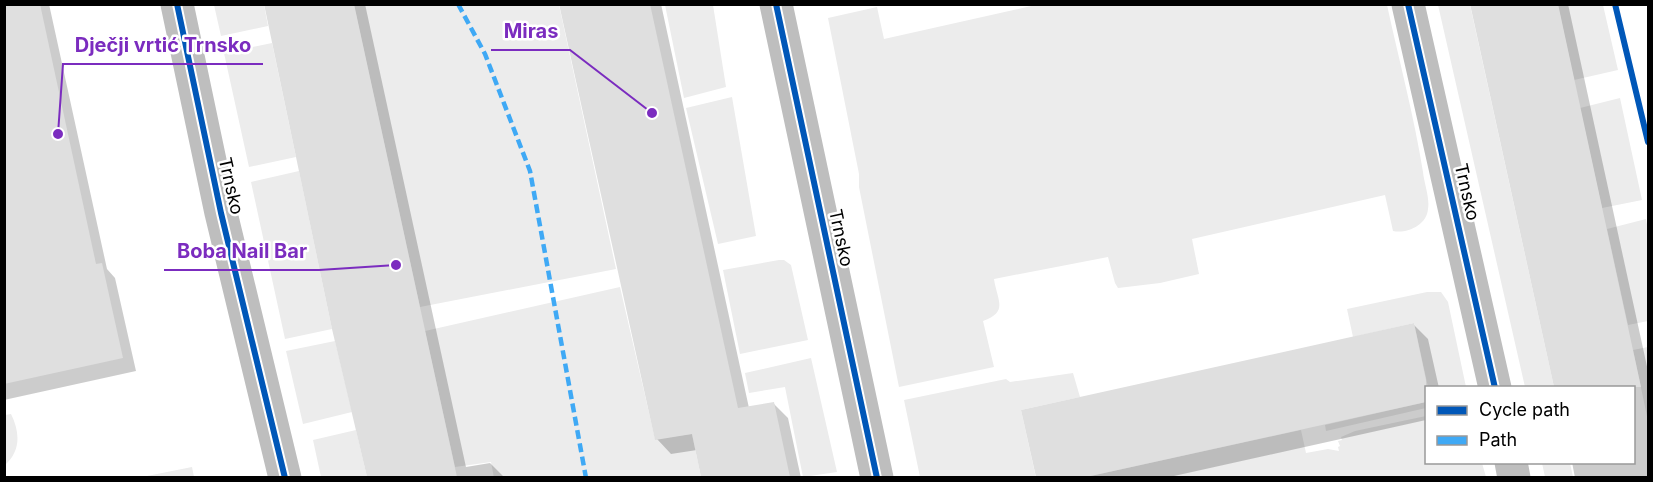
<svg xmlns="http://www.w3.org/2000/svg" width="1653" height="482" font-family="Inter,sans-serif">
	<rect width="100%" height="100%" fill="#fff"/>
	<!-- green -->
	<path fill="#ececec" d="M1040,4L1387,5C1399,60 1414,116 1423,172C1424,183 1430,198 1428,209C1427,225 1407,234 1393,231L1385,195L1192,239L1199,274L1160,283L1118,288L1115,283L1108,257L994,279C997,300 1009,312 983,321L994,367L899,387L859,187V174L828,18L877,7L884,39Z
		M214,5H264L268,26L221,36Z
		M354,5H559L616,269L420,307Z
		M665,5H713L726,87L684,98Z
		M1438,5H1470L1554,387H1525Z
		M1558,5H1603L1618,70L1574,80Z
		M272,43L296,157L249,167L224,53Z
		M732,97L756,236L718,244L686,108Z
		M1620,98L1642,200L1602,208L1580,108Z
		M299,171L332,329L285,339L251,182Z
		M1646,219L1648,230V321L1628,325L1607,229Z
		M779,260H784L791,265L808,340L740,354L723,270Z
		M620,287L655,439L692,434L701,477L494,478L491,462L455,467L425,331Z
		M1427,292H1441L1448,302L1466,387H1428L1414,323L1353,337L1347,309Z
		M335,341L352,412L303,424L286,351Z
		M1648,347V421L1633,350Z
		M811,358L837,472L803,477L785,387L749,393L745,373Z
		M1073,373L1080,397L1021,410L1036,478L920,477L904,400L1006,379L1010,382Z
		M1426,402V408L1326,431L1325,425Z
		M11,414C20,432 21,451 5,465V415Z
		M1426,416V462L1482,463L1486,477H1086L1301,430L1306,453L1328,449L1339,451L1338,447L1340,446L1338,441L1342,440L1341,437L1355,431Z
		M356,430L367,477H321L313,440Z
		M1542,463H1570L1573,477H1545Z
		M192,467L194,477H142Z"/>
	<!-- shadow -->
	<path fill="#0003" d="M4,4H49L107,269L115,278L136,371L4,400Z
		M265,4H365L466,467L490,463L505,478H368L334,329Z
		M562,4H661L749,408L774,404L788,418L801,478H703L697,450L671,454L657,439Z
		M1472,4H1568L1648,371V478H1575L1572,462H1634V388H1555Z
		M1414,325L1428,339L1439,388H1426V420L1165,478H1037L1023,411Z"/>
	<!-- building -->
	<path fill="#dfdfdf" d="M4,4H40L96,264L102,263L123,358L4,384Z
		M264,4H354L457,477H367L332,329Z
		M559,4H650L738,408L774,402L790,477H701L692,434L655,440Z
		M1470,4H1558L1641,387H1554Z
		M1414,323L1426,380V402L1086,477H1036L1021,410Z"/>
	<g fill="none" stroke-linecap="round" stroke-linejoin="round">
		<!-- minor -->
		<path stroke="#bebebe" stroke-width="33" d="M177,4L221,213L285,478
			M776,4L877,478
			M1408,4L1495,388
			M1511,462L1514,478"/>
		<!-- quiet -->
		<path stroke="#3fa9f5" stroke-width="4.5" stroke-dasharray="9 4.5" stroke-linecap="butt" d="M458,4L485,54L530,171L586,478"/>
		<defs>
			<path id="cycleway" d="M177,4L221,213L285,478
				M776,4L877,478
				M1408,4L1495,388
				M1615,4L1648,142"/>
		</defs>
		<!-- cycleway casing -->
		<use href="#cycleway" stroke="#fff" stroke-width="10"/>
		<!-- cycleway -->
		<use href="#cycleway" stroke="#0057b8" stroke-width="6"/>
	</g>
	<g text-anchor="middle" stroke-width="5" stroke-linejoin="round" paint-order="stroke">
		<!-- street labels -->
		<g font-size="18" fill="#000" stroke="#fff">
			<text transform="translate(231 186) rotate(77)" y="6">Trnsko</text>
			<text transform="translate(1467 192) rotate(77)" y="6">Trnsko</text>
			<text transform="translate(841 238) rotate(78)" y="6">Trnsko</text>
		</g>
	</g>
	<!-- callouts -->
	<path fill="none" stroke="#7b2cbf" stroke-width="2" d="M652 113L570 50H491M58 134L63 64H263M396 265L319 270H164"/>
	<g fill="#7b2cbf" stroke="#fff" stroke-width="2">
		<circle cx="652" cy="113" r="6"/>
		<circle cx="58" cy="134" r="6"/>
		<circle cx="396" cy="265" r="6"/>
	</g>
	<g font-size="20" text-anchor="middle" font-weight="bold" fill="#7b2cbf" stroke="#fff" stroke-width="5" stroke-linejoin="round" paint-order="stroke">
		<text x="531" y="38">Miras</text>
		<text x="163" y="52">Dječji vrtić Trnsko</text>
		<text x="242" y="258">Boba Nail Bar</text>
	</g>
	<!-- border -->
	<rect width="1653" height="482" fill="none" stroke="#000000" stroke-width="12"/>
	<!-- legend -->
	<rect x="1425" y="386" width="210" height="78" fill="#ffffff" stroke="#999999" stroke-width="1.5"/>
	<rect x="1437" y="406" width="30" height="9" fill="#0057b8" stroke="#999999" stroke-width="1.5"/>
	<text x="1479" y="416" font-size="18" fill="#000000">Cycle path</text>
	<rect x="1437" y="436" width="30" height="9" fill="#3fa9f5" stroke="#999999" stroke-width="1.5"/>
	<text x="1479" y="446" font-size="18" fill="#000000">Path</text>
</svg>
